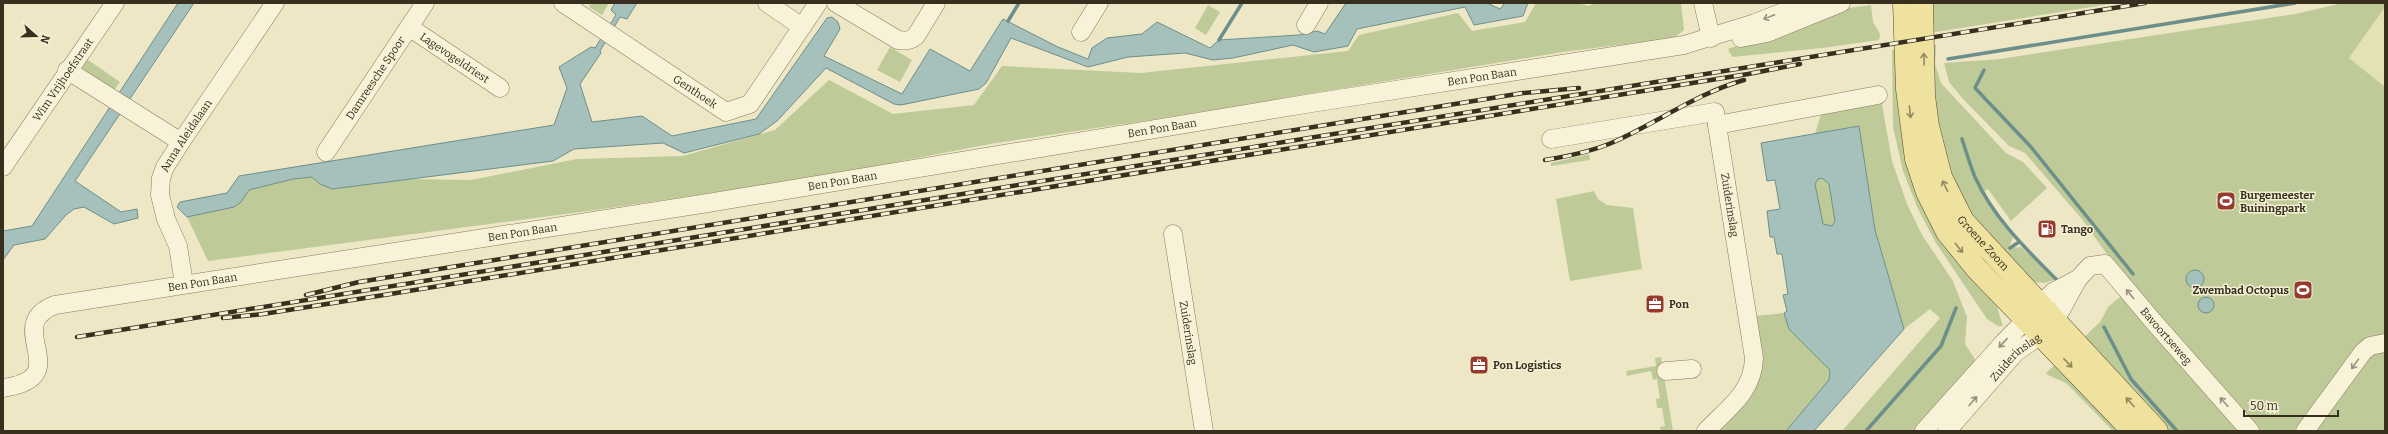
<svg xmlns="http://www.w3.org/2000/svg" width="2388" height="434" font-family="Bitter,serif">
	<rect width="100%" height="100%" fill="#ede7c5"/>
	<!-- farmland -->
	<path fill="#e3e2b2" d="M2385,7V87L2349,59Z"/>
	<!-- green -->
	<path fill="#becb99" d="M591,3H609L602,15L589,7Z
		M1536,3H1578L1588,6L1596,3H1681L1684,30L1674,38L1563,52L1150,120L990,144L824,176L596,210L208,261L187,217L234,207L241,202L249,190L293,179L312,177L320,184L333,189L404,179L471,180L577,159L683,156L775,130L829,80L893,114L974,105L1002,66L1141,73L1348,51L1359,35L1458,13L1472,31L1525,22Z
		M1928,3H2116L1930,33Z
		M2343,3H2385V7L2349,58L2385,87V431H2161L2080,341L2100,322L2108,307L2120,297L2114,264L2081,218L2025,153L2009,146L1963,99L1949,82L1944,63L2000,59L2295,14Z
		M1208,5L1220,12L1206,35L1195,28Z
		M1871,5L1873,22L1880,34L1879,40L1822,48L1732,57L1728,49L1840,9Z
		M1932,45H1936L1935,64L1941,83L2006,153L2023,162L2047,188L2011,221L1988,189L1982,193L2013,237L2009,248L2021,247L2057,279L2045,283L2034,282L2013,271L1951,186L1936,133Z
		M890,47L912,60L900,82L877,70Z
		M1902,49L1941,238L1997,307L2003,326H1998L1987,319L1936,243L1918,209L1903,171L1893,127L1892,50Z
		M84,57L120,82L114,90L79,66Z
		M1882,104L1892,161L1907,204L1922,235L1953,281L1967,317L1965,344L1978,364L1918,431H1842L1940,318L1930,309L1904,329L1875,230L1859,126L1815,134L1822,111Z
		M1589,154L1590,160L1551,166V163Z
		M1822,178L1829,184L1835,221L1832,226L1823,224L1815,184L1818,179Z
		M1594,191L1598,199L1607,205L1633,208L1642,269L1570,281L1556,199Z
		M1784,313L1789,329L1830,370L1829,380L1786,431H1715L1736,409L1755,316Z
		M1661,357L1673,431H1661L1660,427L1665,426L1662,408H1657L1656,399L1660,398L1657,379L1653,380L1651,371L1627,376L1626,371L1656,366L1655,358Z
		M2059,361L2126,431H2113L2066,383L2048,375L2046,373Z"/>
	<!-- water -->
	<path fill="#a6c1bc" stroke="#6d8f8b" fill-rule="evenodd" d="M178,3H194L75,181L121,212L137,209L138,218L114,224L84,207L74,209L66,215L45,239L14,245L3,260V231L32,226Z
		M615,3H637L627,19L620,17L600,51L601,53L580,84L592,122L642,116L672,136L756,119L827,18L832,17L838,22L840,29L824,56L902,94L930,49L970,71L1003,19L1058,47L1088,59L1092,48L1107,38L1142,34L1157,22L1210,48L1219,40L1299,35L1317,31L1325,34L1346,3H1487L1500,9L1505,3H1528L1523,16L1474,25L1465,7L1357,29L1348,46L1314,52L1293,45L1233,58L1213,60L1185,53L1128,57L1088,67L1011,38L986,83L979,89L901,105L894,104L826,68L777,121L759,134L684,153L663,143L574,149L553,161L332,189L320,184L312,177L293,179L249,190L241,202L234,207L187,217L177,207L180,202L227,193L239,176L554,125L567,88L559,67L591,47L595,48L616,15L611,10Z
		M1859,126L1875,230L1904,329L1814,431H1786L1829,380L1830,370L1789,329L1784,313L1787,311L1783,295L1788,294L1782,254H1777L1774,237H1770L1767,211L1780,209L1775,180L1767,181L1761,143ZM1822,178L1829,184L1835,221L1832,226L1823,224L1815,184L1818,179Z
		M2186 279a9 9 0 1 1 18 0a9 9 0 1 1-18 0Z
		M2198 305a8 8 0 1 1 16 0a8 8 0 1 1-16 0Z"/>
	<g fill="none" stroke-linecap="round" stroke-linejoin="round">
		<!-- stream -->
		<path stroke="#6d8f8b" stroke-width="3.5" d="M1008,21L1019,3
			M1219,40L1242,3
			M1948,59L2295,3
			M1984,70L1975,88L2031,147L2133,274
			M1962,139C1966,151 1970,165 1975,177C1994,219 2027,250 2059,282
			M2010,248L2019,242
			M2104,327L2131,379L2177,431
			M1866,431L1941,346L1956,308"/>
		<defs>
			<g id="minor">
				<path id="s1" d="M563,3L726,112L750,104L818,3"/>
				<path d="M767,3L802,27"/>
				<path d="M836,3L898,40C905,41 910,41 916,36L936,3"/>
				<path d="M1703,3L1711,38"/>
				<path d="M1306,25L1319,3"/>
				<path id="s2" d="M409,27L500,88"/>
				<path d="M1081,32L1099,3"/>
				<path d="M1741,38L1767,33L1841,3"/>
				<path d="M67,70L181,142"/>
				<path d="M1551,139L1715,112L1717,125"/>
				<path id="s3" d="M326,152L425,3"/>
				<path id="s4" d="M3,167L115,3"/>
				<path id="s5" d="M1173,234L1204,431"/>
				<path id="s6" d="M184,284L178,246L166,219L160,195L161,178L165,167L181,142L275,3"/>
				<path d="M1666,371L1692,369"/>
				<path id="s7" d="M3,388C79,377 0,326 55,305L708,203L1312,103L1684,45L1755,23L1806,3"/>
				<path d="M1706,431C1728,408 1753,392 1754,358L1717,125L1878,95"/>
				<path d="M1924,431L2004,342L2053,292L2078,279"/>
				<path id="s8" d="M1947,431L2016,352L2041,335L2055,321L2078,279L2090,266L2105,264L2153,321L2250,431"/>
				<path d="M2305,431L2363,352L2370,346L2385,343"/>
			</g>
			<g id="major">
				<path d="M1904,3L1907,89L1916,159L1927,192L1947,232L1977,269L2133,431"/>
				<path id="s9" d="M1922,3L1924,96L1928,126L1941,177L1963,221L2157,431"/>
			</g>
		</defs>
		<!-- minor casing -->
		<use href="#minor" stroke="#88795b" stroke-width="19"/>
		<!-- major casing -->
		<use href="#major" stroke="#56472f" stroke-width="23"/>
		<!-- minor -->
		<use href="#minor" stroke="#f8f3d8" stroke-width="18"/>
		<!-- major -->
		<use href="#major" stroke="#efe19e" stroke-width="22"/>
		<defs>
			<path id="rail" d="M1545,160C1570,156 1594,151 1616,141C1660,121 1698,93 1744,80
				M306,295L359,282L1523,93L1579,88
				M223,318L263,314L384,295L1748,74L1800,64
				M77,337L2145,3"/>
		</defs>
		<!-- rail casing -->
		<use href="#rail" stroke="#382f1f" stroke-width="4.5"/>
		<!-- rail -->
		<use href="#rail" stroke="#f5f0d4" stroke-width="3" stroke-dasharray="9" stroke-linecap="butt"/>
	</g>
	<!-- one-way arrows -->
	<defs><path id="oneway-shaft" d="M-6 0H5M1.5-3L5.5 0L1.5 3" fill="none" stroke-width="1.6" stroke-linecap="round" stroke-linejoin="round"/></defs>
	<g stroke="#98917c">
		<use href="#oneway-shaft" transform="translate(1769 17) rotate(158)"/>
		<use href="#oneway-shaft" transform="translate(2130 294) rotate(-129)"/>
		<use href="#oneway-shaft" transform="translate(2003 343) rotate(133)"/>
		<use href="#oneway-shaft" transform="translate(2355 364) rotate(126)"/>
		<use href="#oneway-shaft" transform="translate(1973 401) rotate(-49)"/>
		<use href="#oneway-shaft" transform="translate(2224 402) rotate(-132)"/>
	</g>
	<g stroke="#94885e">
		<use href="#oneway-shaft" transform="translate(1924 59) rotate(-92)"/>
		<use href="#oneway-shaft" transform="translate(1910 112) rotate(84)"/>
		<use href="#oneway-shaft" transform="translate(1945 186) rotate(-116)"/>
		<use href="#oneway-shaft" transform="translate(1959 248) rotate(51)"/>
		<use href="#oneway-shaft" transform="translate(2068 363) rotate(46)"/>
		<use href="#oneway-shaft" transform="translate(2130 402) rotate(-132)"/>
	</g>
	<!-- icons -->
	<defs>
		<symbol id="stadium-square" viewBox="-11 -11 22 22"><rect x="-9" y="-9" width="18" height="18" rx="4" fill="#953a2d" stroke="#f5f0d4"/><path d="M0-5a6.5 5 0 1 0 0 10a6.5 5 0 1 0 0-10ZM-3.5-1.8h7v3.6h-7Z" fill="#fff"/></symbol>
		<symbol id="fuel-square" viewBox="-11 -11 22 22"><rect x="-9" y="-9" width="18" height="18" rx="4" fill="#953a2d" stroke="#f5f0d4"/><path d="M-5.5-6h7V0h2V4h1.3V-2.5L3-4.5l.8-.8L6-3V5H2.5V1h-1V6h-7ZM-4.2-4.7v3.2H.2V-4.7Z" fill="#fff"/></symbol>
		<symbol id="office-square" viewBox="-11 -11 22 22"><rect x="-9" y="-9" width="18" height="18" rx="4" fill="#953a2d" stroke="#f5f0d4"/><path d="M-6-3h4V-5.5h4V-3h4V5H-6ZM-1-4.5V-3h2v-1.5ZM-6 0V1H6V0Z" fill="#fff"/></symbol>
	</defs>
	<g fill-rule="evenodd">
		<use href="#stadium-square" x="2215" y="190" width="22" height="22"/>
		<use href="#fuel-square" x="2036" y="218" width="22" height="22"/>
		<use href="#stadium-square" x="2292" y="279" width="22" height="22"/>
		<use href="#office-square" x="1644" y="293" width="22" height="22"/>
		<use href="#office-square" x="1468" y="354" width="22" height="22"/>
	</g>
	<g text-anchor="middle" stroke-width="3" stroke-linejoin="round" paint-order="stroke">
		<!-- street labels -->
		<g font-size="11" fill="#382f1f" stroke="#f5f0d4">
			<text dy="4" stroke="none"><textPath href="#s2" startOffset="55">Lagevogeldriest</textPath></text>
			<text dy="4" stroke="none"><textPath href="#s7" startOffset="1561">Ben Pon Baan</textPath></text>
			<text dy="4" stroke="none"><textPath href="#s3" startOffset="89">Damreesche Spoor</textPath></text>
			<text dy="4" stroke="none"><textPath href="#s4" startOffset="106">Wim Vrijhoefstraat</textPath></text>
			<text dy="4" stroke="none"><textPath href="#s1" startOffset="159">Genthoek</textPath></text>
			<text dy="4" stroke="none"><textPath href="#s7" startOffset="1237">Ben Pon Baan</textPath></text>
			<text dy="4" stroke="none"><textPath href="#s6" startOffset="159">Anna Aleidalaan</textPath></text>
			<text dy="4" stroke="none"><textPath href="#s7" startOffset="913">Ben Pon Baan</textPath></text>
			<text transform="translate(1730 205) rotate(81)" y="4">Zuiderinslag</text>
			<text dy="4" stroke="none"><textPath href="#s7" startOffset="589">Ben Pon Baan</textPath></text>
			<text dy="4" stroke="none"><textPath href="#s9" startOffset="255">Groene Zoom</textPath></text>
			<text dy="4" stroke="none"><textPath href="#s7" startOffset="265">Ben Pon Baan</textPath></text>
			<text dy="4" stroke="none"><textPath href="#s5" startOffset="100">Zuiderinslag</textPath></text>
			<text dy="4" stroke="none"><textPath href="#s8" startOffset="330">Bavoortseweg</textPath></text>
			<text dy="4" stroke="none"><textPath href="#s8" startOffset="101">Zuiderinslag</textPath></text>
		</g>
		<!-- poi labels -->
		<g font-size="11" font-weight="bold" fill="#382f1f" stroke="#f5f0d4" text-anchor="start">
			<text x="2240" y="199">Burgemeester<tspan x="2240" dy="13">Buiningpark</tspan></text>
			<text x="2061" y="233">Tango</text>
			<text x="2289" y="294" text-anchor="end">Zwembad Octopus</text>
			<text x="1669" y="308">Pon</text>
			<text x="1493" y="369">Pon Logistics</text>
		</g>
	</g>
	<!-- border -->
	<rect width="2388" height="434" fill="none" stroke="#382f1f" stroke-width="8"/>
	<!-- north arrow -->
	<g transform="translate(36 36) rotate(110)" stroke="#f5f0d4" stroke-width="3" paint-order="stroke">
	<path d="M0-3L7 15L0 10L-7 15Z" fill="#382f1f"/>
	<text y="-6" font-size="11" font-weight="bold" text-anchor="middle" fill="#382f1f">N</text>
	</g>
	<!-- scale -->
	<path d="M2244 410v6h94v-6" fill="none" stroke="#382f1f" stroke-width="2"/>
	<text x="2250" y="410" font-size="12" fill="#382f1f" stroke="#f5f0d4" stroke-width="3" paint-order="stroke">50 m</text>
</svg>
